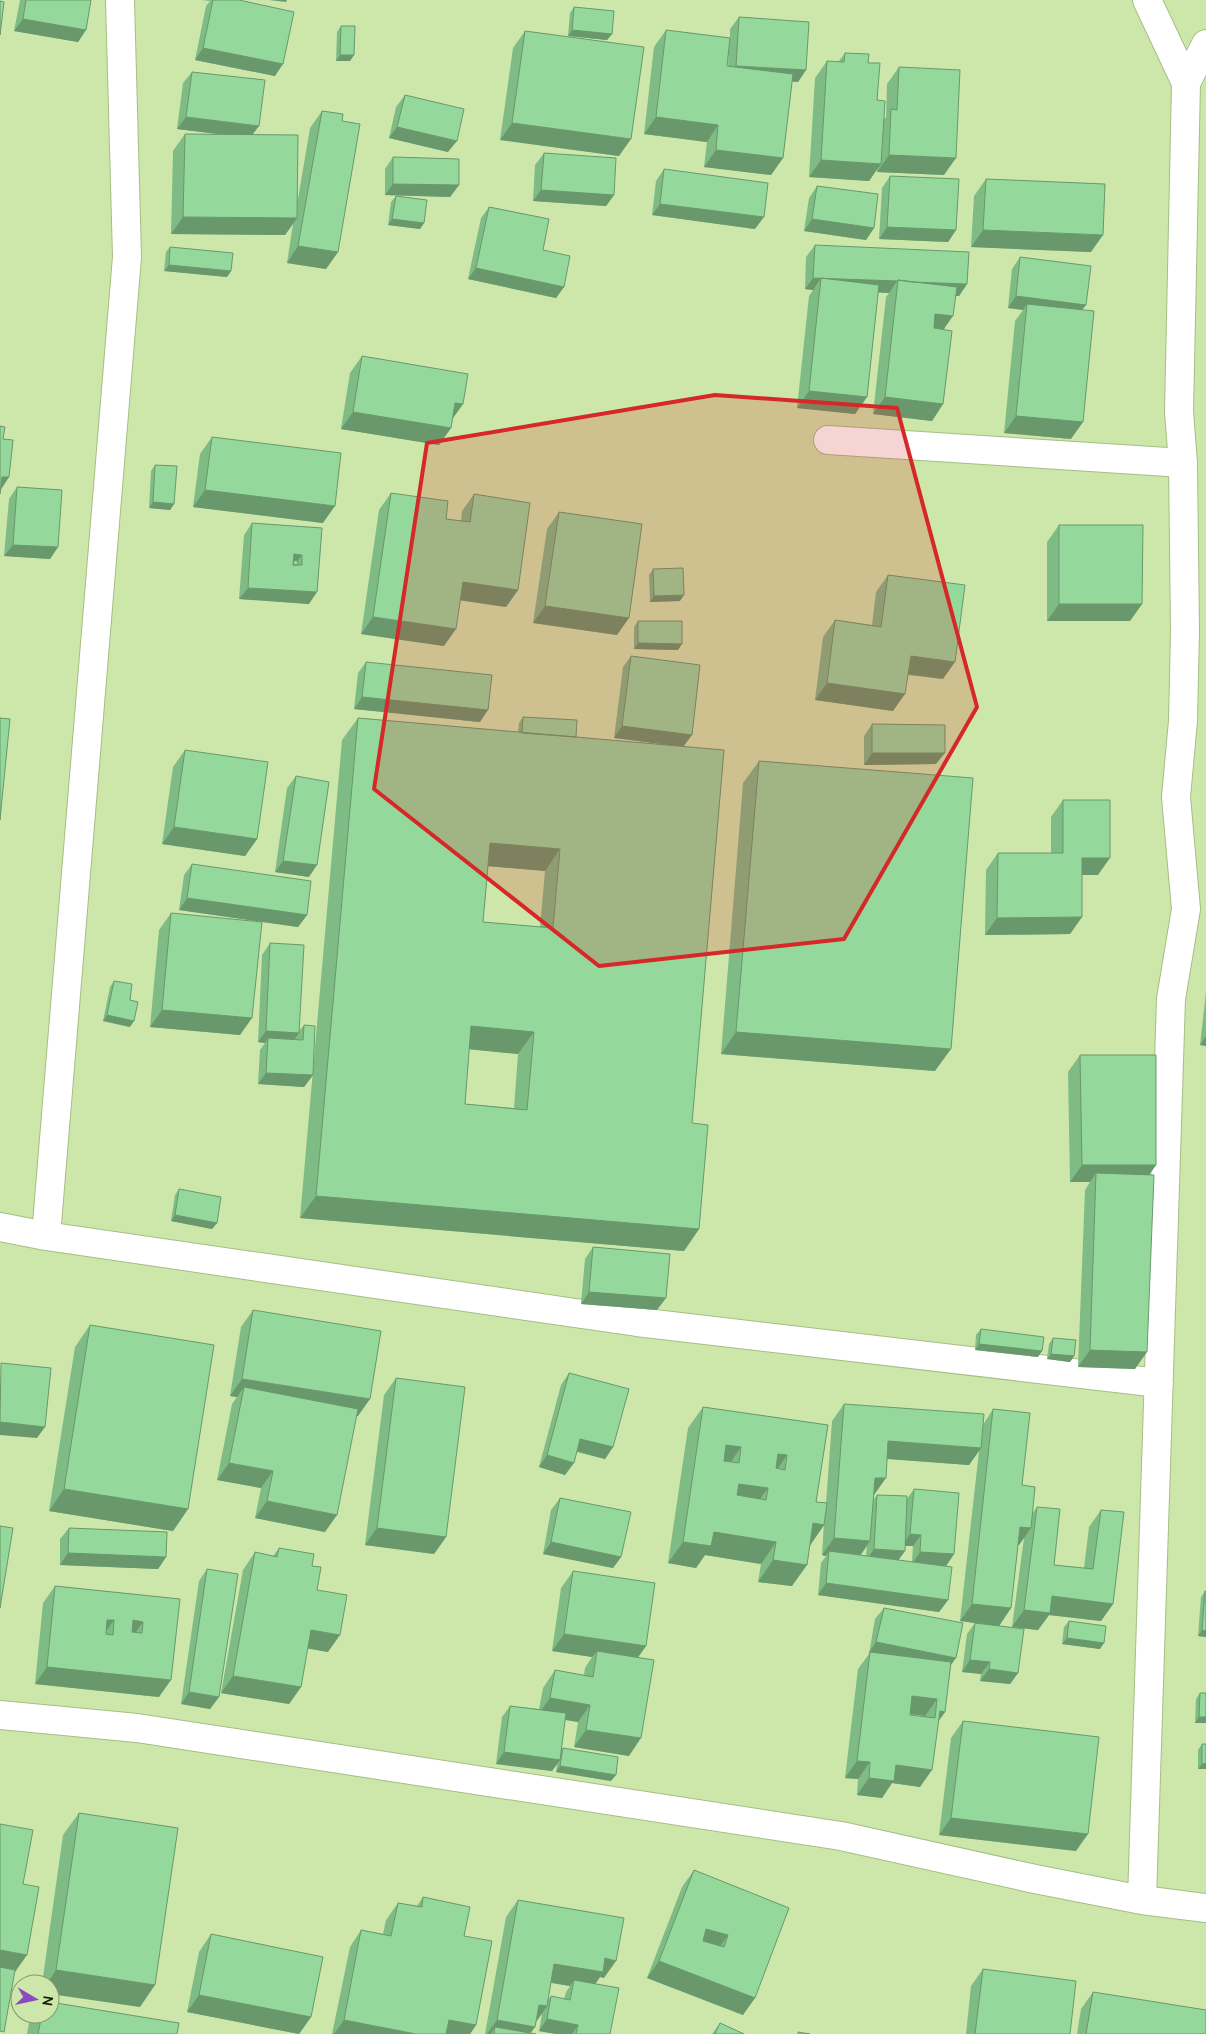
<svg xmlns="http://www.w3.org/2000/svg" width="1206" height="2034" font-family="Cabin,sans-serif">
	<rect width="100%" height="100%" fill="#cde7ab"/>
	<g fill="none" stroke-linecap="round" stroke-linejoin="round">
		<defs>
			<path id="minor" d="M1147,0L1186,83
				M828,440L1183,463
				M0,1227L46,1236L637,1322L1159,1383
				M46,1236L127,257L120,0
				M0,1715L137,1728L841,1836L1035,1879L1142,1900L1206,1908
				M1142,1900L1171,999L1186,909L1176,797L1183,721L1185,631L1183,463L1179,412L1186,83L1206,44"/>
		</defs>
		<!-- minor casing -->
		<use href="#minor" stroke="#a5be84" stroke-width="30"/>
		<!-- minor -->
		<use href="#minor" stroke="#fff" stroke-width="28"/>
	</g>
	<!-- wall -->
	<path fill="#7fbb85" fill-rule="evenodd" d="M20,0H89L86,30L78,42L14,31Z
		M201,0H239L275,76L195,60L206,6L210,1Z
		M574,7L612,34L607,40L568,36L570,13Z
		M739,17L806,70L798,82L792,81L783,158L771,175L704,167L707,142L644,134L654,47L666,30L730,38V29ZM729,49L728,66H727Z
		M341,26L354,55L350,61H336L337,32Z
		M525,31L619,156L500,140L513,48Z
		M845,53L868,63L883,120L886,117L887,84L899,67L944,175L877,172V169L869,181L809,177L815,78L827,61H839Z
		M192,72L253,134L298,199L310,128L322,111L342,121L338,252L326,269L287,263L293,224L285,235L171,234L173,151L185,134H219L177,129L183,83Z
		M405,95L448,152L389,138L396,107Z
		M544,153L614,195L606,206L533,201L535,165Z
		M393,157L459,185L450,197L385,195V169Z
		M664,169L755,229L652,215L656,181Z
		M890,176L956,230L948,242L879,239L882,188Z
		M986,179L1091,252L971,247L974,196Z
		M817,186L874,228L866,240L804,231L809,198Z
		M396,196L424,223L420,229L388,225L391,202Z
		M489,207L543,250L564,287L556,298L468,279L481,218Z
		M815,245L967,284L959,296H956L944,330L943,404L932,421L873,414L886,297L889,293L878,292L867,397L855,414L797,408L809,296L813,290L805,289L806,257Z
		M170,247L231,271L227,277L164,271L166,252Z
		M1020,257L1086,305L1082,309L1071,439L1004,433L1015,321L1023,310L1008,308L1012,269Z
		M362,356L463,404L452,419L451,428L439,445L341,429L350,373Z
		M212,437L323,523L193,507L200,454Z
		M155,465L174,504L170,510L149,508L151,471Z
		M17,487L58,547L50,559L4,556L9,499Z
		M391,493L446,519L461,521L462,511L474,494L518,590L506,607L460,600L444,646L361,634L379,510Z
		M559,512L617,635L533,623L547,529Z
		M252,523L322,528L309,604L239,599L244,535Z
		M1059,525L1142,604L1130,621H1047V542Z
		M653,569L680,601L650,602L649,575Z
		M888,575L943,679L908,675L893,711L815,700L823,637L835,620L872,625L876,592Z
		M638,621L678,650L634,649V627Z
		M631,656L684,747L692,1123L699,1229L684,1251L300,1218L342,740L358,718L518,732L519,723L523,717L576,737L680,746L614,738L623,667ZM488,866L545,871L540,927L483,922ZM469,1049L518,1054L514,1108L465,1104Z
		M366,662L480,722L354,709L358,673Z
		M872,724L936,764L864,765V736Z
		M185,750L257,839L245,856L162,844L173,767Z
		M759,761L935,1071L721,1054L743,783Z
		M296,776L309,877L275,872L287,788Z
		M1063,800L1098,875H1082V917L1070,934L985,935L986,870L998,853H1051V817Z
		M192,864L307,915L298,927L179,910L184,875Z
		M171,913L240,1035L150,1027L159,930Z
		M270,943L299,1031L304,1025L313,1075L304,1087L258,1084L260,1050L265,1043L258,1042L262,955Z
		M114,981L130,1000V1027L103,1021L110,987Z
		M1206,992V1046L1200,1045Z
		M1080,1055L1156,1165L1149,1175L1135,1369L1078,1367L1085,1190L1090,1182H1070L1068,1072Z
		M179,1189L217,1223L212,1229L171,1221L175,1195Z
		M593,1247L657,1310L581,1304L585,1259Z
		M253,1310L358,1416H356L325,1532L255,1518L261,1488L217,1480L232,1404L237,1397L230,1396L241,1327Z
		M90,1325L188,1509L173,1531L49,1511L75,1347Z
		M981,1329L1038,1357L975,1350L976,1335Z
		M1053,1338L1074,1356L1070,1362L1047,1359L1049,1344Z
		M569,1373L613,1447L605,1459L577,1452L565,1475L539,1467L561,1385Z
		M396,1378L446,1537L434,1554L365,1545L384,1395Z
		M844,1404L983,1425L993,1409L1022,1485L1032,1514L1037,1507L1054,1565L1084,1568L1089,1527L1101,1510L1113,1604L1101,1621L1049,1615L1038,1630L1012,1627L1024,1538L1018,1545L1011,1608L999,1626L1018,1673L1010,1684L980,1681L981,1674L962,1672L967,1634L975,1623L960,1621L979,1451L969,1465L887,1459L874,1495L873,1500L877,1495L907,1499L914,1489L954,1554L946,1566L948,1600L939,1612L818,1595L821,1563L826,1556L822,1555L824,1522V1525L810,1545L792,1586L758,1582L761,1564L705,1555L696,1568L668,1563L688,1428L703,1407L828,1425L816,1502L826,1503L832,1421ZM867,1546L866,1556L861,1555ZM905,1546H913L912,1562L898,1560L905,1551Z
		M560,1498L621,1557L613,1568L543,1554L551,1510Z
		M69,1528L166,1557L158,1569L60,1565V1539Z
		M279,1548L312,1566L317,1590L328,1652L307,1648L301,1687L289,1704L221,1693L243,1570L255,1552L273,1556Z
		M207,1569L219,1697L210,1709L181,1704L199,1581Z
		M573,1571L646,1646L638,1657L629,1756L574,1747L578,1722L565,1720L561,1750L563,1748L611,1781L556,1772L557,1764L552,1771L496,1764L502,1717L510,1706L539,1709L543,1688L555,1670L584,1675L585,1668L592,1657L552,1651L561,1588Z
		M55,1586L180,1599L159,1697L35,1684L43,1603Z
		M1205,1591L1206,1637L1198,1636L1201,1597Z
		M884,1608L951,1665L945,1712L938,1721L920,1787L892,1783L882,1798L857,1795L858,1779L845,1778L858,1669L869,1654L875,1619ZM910,1714L925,1716V1717L910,1715Z
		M1069,1621L1100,1649L1062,1644L1064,1627Z
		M1200,1693H1206V1723H1195L1196,1699Z
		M963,1721L1076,1851L939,1835L951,1738Z
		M1202,1744L1206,1769H1198V1750Z
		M79,1813L140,2007L50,1984H42L63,1835Z
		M694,1870L789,1908L743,2015L647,1978L682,1887Z
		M423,1897L464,1936L476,2025L470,2034H332L350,1947L361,1930L383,1934L386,1920L398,1903L417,1906Z
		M518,1900L604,1978L600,1977L595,1984L610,2034H556L539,2031L542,2014L536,2022L535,2027L530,2033L536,2034H485L506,1917ZM551,1983L570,1986L566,1992L564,1999L551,1996L548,2000Z
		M211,1934L311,2017L299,2034L187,2012L199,1952Z
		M983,1969L1070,2034H966L971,1986Z
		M1093,1992L1206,2034H1077L1081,2009Z
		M35,2014H50L177,2034H27L29,2023Z
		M720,2023L744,2034H712Z"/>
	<!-- shaded-wall -->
	<path fill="#68986c" d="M269,0H287L286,2Z
		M23,19L86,30L78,42L14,31Z
		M572,30L612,34L607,40L568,36Z
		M203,48L283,64L275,76L195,60Z
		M340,55H354L350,61H336Z
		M736,66L806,70L798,82L727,77Z
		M186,117L259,126L250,138L177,129Z
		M656,117L718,125L707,142L644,134Z
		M512,123L631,139L619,156L500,140Z
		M397,127L457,141L448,152L389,138Z
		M716,150L783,158L771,175L704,167Z
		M889,155L956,158L944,175L877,172Z
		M821,160L881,164L869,181L809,177Z
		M393,184L459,185L450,197L385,195Z
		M541,190L614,195L606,206L533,201Z
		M660,204L764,217L755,229L652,215Z
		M183,217L297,218L285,235L171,234Z
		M392,219L424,223L420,229L388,225Z
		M812,219L874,228L866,240L804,231Z
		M887,227L956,230L948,242L879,239Z
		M983,230L1103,235L1091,252L971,247Z
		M298,246L338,252L326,269L287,263Z
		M169,265L231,271L227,277L164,271Z
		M476,268L564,287L556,298L468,279Z
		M813,278L897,281L889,293L820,290L821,278L813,290L805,289Z
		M898,281L967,284L959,296L897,293Z
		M1016,296L1086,305L1077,316L1027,304L1023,310L1008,308Z
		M935,314L953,316L941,333L923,331Z
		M809,391L867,397L855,414L797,408Z
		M885,397L943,404L932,421L873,414Z
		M455,403L463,404L451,421Z
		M353,412L451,428L439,445L341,429Z
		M1016,416L1083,422L1071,439L1004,433Z
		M2,477H9L0,491Z
		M205,490L335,506L323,523L193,507Z
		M153,502L174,504L170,510L149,508Z
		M13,545L58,547L50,559L4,556Z
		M294,554L302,555L294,566Z
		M463,582L518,590L506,607L451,599Z
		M248,588L317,592L309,604L239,599Z
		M684,595L680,601L650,602L654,596Z
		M1059,604H1142L1130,621H1047Z
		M545,606L629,618L617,635L533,623Z
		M373,617L456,629L444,646L361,634Z
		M638,643L682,644L678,650L634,649Z
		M911,656L955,662L943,679L899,673Z
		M827,683L905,694L893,711L815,700Z
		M362,697L488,710L480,722L354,709Z
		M622,726L692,735L683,747L614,738Z
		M872,753H945L936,764L864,765Z
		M174,827L257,839L245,856L162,844Z
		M490,843L560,849L545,871L474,865Z
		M1082,858H1110L1098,875H1070Z
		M283,861L317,865L309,877L275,872Z
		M187,898L307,915L298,927L179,910Z
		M1082,917L1070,934L985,935L997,918Z
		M162,1010L252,1018L240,1035L150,1027Z
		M107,1015L134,1021L130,1027L103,1021Z
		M471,1026L534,1032L518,1054L456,1048Z
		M266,1031L299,1033L291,1044L268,1038L265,1043L258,1042Z
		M736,1032L951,1049L935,1071L721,1054Z
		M1206,1036V1046L1200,1045Z
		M266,1073L313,1075L304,1087L258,1084Z
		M1082,1165H1156L1144,1182L1096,1173L1090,1182H1070Z
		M316,1196L699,1229L684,1251L300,1218Z
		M175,1215L217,1223L212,1229L171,1221Z
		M589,1292L666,1298L657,1310L581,1304Z
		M979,1344L1042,1351L1038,1357L975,1350Z
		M1090,1350L1147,1352L1135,1369L1078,1367Z
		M1051,1354L1074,1356L1070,1362L1047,1359Z
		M242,1379L370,1399L358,1416L242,1398L244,1387L237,1397L230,1396Z
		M0,1422L45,1427L37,1438L0,1435Z
		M580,1439L613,1447L605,1459L572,1450Z
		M888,1441L981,1448L969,1465L876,1458Z
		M726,1445L741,1447L726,1469L711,1467Z
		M778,1454L787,1455L772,1477Z
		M547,1455L574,1463L565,1475L539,1467Z
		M229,1463L273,1471L261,1488L217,1480Z
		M875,1478H886L874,1495Z
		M739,1484L768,1488L752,1510L723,1506Z
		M64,1489L188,1509L173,1531L49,1511Z
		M267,1501L337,1515L325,1532L255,1518Z
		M813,1523L824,1525L809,1547Z
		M1020,1527L1031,1528L1019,1545L1008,1544Z
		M377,1528L446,1537L434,1554L365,1545Z
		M714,1532L776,1542L761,1564L705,1555L696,1568L668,1563L683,1542Z
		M910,1534L921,1535L913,1546H902Z
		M834,1538L870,1541L858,1558L829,1551L826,1556L822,1555Z
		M551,1542L621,1557L613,1568L543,1554Z
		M874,1549L905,1551L897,1562L866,1561Z
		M920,1552L954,1554L946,1566L912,1564Z
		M68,1553L166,1557L158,1569L60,1565Z
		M773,1560L807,1565L792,1586L758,1582Z
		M826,1583L948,1600L939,1612L818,1595Z
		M1052,1596L1113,1604L1101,1621L1049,1615L1038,1630L1012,1627L1024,1610Z
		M972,1604L1011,1608L999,1626L960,1621Z
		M107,1620H114L102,1637Z
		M133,1620L143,1622L131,1639Z
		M311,1630L340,1635L328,1652L299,1647Z
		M1202,1630L1206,1631V1637L1198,1636Z
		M564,1634L646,1646L634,1663L597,1651L592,1657L552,1651Z
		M1067,1638L1104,1643L1100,1649L1062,1644Z
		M876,1642L956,1658L948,1669L870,1652L868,1654Z
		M970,1660L990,1662L981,1674L962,1672Z
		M47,1667L171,1680L159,1697L35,1684Z
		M989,1669L1018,1673L1010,1684L980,1681Z
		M233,1676L301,1687L289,1704L221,1693Z
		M189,1692L219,1697L210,1709L181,1704Z
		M912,1696L937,1699L925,1716L900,1713Z
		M550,1698L590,1705L578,1722L538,1715Z
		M940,1711L945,1712L933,1729Z
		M1199,1717H1206V1723H1195Z
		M586,1730L641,1738L629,1756L574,1747Z
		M504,1752L560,1760L552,1771L496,1764Z
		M857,1761L870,1762L858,1779L845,1778Z
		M1206,1763V1769H1198L1202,1764Z
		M896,1765L932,1770L920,1787L892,1783L882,1798L857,1795L869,1778Z
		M560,1766L616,1775L611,1781L556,1772Z
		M951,1818L1088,1834L1076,1851L939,1835Z
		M706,1929L728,1935L716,1952L694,1946Z
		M0,1950L27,1955L15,1972L0,1969Z
		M605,1958L616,1961L604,1978L600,1977L591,1990L574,1980L570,1986L542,1981L554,1964Z
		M659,1961L755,1998L743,2015L647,1978Z
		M56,1970L155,1985L140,2007L50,1994V1984H47Z
		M199,1995L311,2017L299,2034L187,2012Z
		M539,2005L547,2006L535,2023Z
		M547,2019L578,2025L572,2034H556L539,2031Z
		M344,2020L416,2034H334Z
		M449,2020L476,2025L470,2034H439Z
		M497,2020L535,2027L530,2034L495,2027L491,2034H487Z"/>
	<!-- building -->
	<path fill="#94d99b" stroke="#68986c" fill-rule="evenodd" d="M26,0H91L86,30L23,19Z
		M213,0H239L294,12L283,64L203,48Z
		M0,1L4,2L0,35Z
		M574,7L614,11L612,34L572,30Z
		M739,17L809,22L806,70L736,66Z
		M341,26H355L354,55H340Z
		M666,30L730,38L727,66L793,74L783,158L716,150L718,125L656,117Z
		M525,31L644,47L631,139L512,123Z
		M845,53L869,54L868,63H880L877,100L885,101L881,164L821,160L827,61L844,62Z
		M899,67L960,70L956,158L889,155L891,109L897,110Z
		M192,72L265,80L259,126L186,117Z
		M405,95L464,109L457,141L397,127Z
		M322,111L343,114L342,121L360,124L338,252L298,246Z
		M185,134L298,135L297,218L183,217Z
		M544,153L616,158L614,195L541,190Z
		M393,157L459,159V185L393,184Z
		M664,169L768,183L764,217L660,204Z
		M890,176L959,179L956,230L887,227Z
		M986,179L1105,184L1103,235L983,230Z
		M817,186L878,194L874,228L812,219Z
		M396,196L427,200L424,223L392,219Z
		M489,207L549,219L543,250L570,256L564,287L476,268Z
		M815,245L969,252L967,284L912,282L898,280V281L813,278Z
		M170,247L233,253L231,271L169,265Z
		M1020,257L1091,266L1086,305L1016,296Z
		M821,278L879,285L867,397L809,391Z
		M898,280L957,287L953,316L935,314L934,328L952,331L943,404L885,397Z
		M1027,304L1094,311L1083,422L1016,416Z
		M362,356L468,374L463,404L455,403L451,428L353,412Z
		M0,426L5,427L3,439L13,440L9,477H2L0,494Z
		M212,437L341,453L335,506L205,490Z
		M155,465L177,466L174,504L153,502Z
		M17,487L62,490L58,547L13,545Z
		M391,493L448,501L446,519L470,522L474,494L530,503L518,590L463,582L456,629L373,617Z
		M559,512L642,524L629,618L545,606Z
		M252,523L322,528L317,592L248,588ZM294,554L302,555V565H293Z
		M1059,525H1143L1142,604H1059Z
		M294,560L298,561V565H293Z
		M683,568L684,595L654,596L653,569Z
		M888,575L965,585L955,662L911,656L905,694L827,683L835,620L881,627Z
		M638,621H682V644L638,643Z
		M631,656L700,665L692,735L622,726Z
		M366,662L492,675L488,710L362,697Z
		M523,717L577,720L576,737L522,733Z
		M0,718L10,719L0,820Z
		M358,718L724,750L692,1123L708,1125L699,1229L316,1196ZM490,843L560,849L553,928L483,922ZM471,1026L534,1032L527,1110L465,1104Z
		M872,724L945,725V753H872Z
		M185,750L268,762L257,839L174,827Z
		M759,761L973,778L951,1049L736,1032Z
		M296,776L329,782L317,865L283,861Z
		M1063,800H1110V858H1082V917L997,918L998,853H1063Z
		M192,864L311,881L307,915L187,898Z
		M171,913L262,922L252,1018L162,1010Z
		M270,943L304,945L299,1033L266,1031Z
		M114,981L132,984L130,1000L138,1002L134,1021L107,1015Z
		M304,1025L315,1026L313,1075L266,1073L268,1038L303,1040Z
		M1080,1055H1156V1165H1082Z
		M1096,1173L1154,1175L1147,1352L1090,1350Z
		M179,1189L221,1197L217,1223L175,1215Z
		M593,1247L670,1254L666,1298L589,1292Z
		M253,1310L381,1331L370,1399L242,1379Z
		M90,1325L214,1345L188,1509L64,1489Z
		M981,1329L1044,1337L1042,1351L979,1344Z
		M1053,1338L1076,1340L1074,1356L1051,1354Z
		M1,1363L51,1368L45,1427L0,1422Z
		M569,1373L629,1389L613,1447L580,1439L574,1463L547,1455Z
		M396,1378L465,1387L446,1537L377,1528Z
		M244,1387L358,1409L337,1515L267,1501L273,1471L229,1463Z
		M844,1404L984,1414L981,1448L888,1441L886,1478H875L870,1541L834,1538Z
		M703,1407L828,1425L816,1502L827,1503L824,1525L813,1523L807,1565L773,1560L776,1542L714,1532L711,1546L683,1542ZM726,1445L741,1447L739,1463L724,1461ZM778,1454L787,1455L785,1470L776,1468ZM739,1484L768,1488L766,1500L737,1495Z
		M993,1409L1030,1413L1022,1485L1035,1487L1031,1528L1020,1527L1011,1608L972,1604Z
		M914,1489L959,1493L954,1554L920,1552L921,1535L910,1534Z
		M877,1495L907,1496L905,1551L874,1549Z
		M560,1498L631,1512L621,1557L551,1542Z
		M1037,1507L1060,1509L1054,1565L1093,1569L1101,1510L1124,1512L1113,1604L1052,1596L1050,1613L1024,1610Z
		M0,1526L13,1528L0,1608Z
		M69,1528L167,1532L166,1557L68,1553Z
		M279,1548L314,1554L312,1566L321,1567L317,1590L347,1595L340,1635L311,1630L301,1687L233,1676L255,1552L277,1557Z
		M829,1551L952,1567L948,1600L826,1583Z
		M207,1569L238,1574L219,1697L189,1692Z
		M573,1571L655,1583L646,1646L564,1634Z
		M55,1586L180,1599L171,1680L47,1667ZM107,1620H114L113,1635L106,1634ZM133,1620L143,1622L142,1633L132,1632Z
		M1205,1591H1206V1631L1202,1630Z
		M884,1608L963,1623L956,1658L876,1642Z
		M1069,1621L1106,1626L1104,1643L1067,1638Z
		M975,1623L1024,1629L1018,1673L989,1669L990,1662L970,1660Z
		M597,1651L654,1660L641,1738L586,1730L590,1705L550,1698L555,1670L593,1677Z
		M870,1652L951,1662L945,1712L940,1711L932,1770L896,1765L894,1781L869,1778L870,1762L857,1761ZM912,1696L937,1699L935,1718L910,1715Z
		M1200,1693H1206V1717H1199Z
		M510,1706L566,1713L560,1760L504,1752Z
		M963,1721L1099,1737L1088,1834L951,1818Z
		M1202,1744H1206V1763L1202,1764Z
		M563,1748L618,1757L616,1775L560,1766Z
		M79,1813L178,1828L155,1985L56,1970Z
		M0,1824L33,1830L23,1884L39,1887L27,1955L0,1950Z
		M694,1870L789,1908L755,1998L659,1961ZM706,1929L728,1935L724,1947L703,1941Z
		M423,1897L470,1907L464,1936L492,1941L476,2025L449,2020L446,2034H416L344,2020L361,1930L391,1936L398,1903L422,1907Z
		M518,1900L624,1918L616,1961L605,1958L603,1972L554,1964L547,2006L539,2005L535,2027L497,2020Z
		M211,1934L323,1957L311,2017L199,1995Z
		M0,1967L15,1970L4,2032L0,2031Z
		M983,1969L1076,1981L1070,2034H975Z
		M574,1980L619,1988L610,2034H576L578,2025L547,2019L551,1996L570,2000Z
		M1093,1992L1206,2010V2034H1086Z
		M50,2002L179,2023L177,2034H38L42,2014H50Z
		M720,2023L744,2034H715Z
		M495,2027L536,2034H494Z
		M798,2032L810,2034H798Z"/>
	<!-- marked area -->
	<path fill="#d62828" fill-opacity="0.2" stroke="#d62828" stroke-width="4" stroke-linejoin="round" d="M715,395L897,408L977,707L844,939L599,966L374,789L427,443Z"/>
	<!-- north arrow -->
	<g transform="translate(35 1999) rotate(99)"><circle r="24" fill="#cde7ab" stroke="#85986b"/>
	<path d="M0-4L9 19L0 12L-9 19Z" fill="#8b4abf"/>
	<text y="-8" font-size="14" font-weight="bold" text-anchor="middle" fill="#18210a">N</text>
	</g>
</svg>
